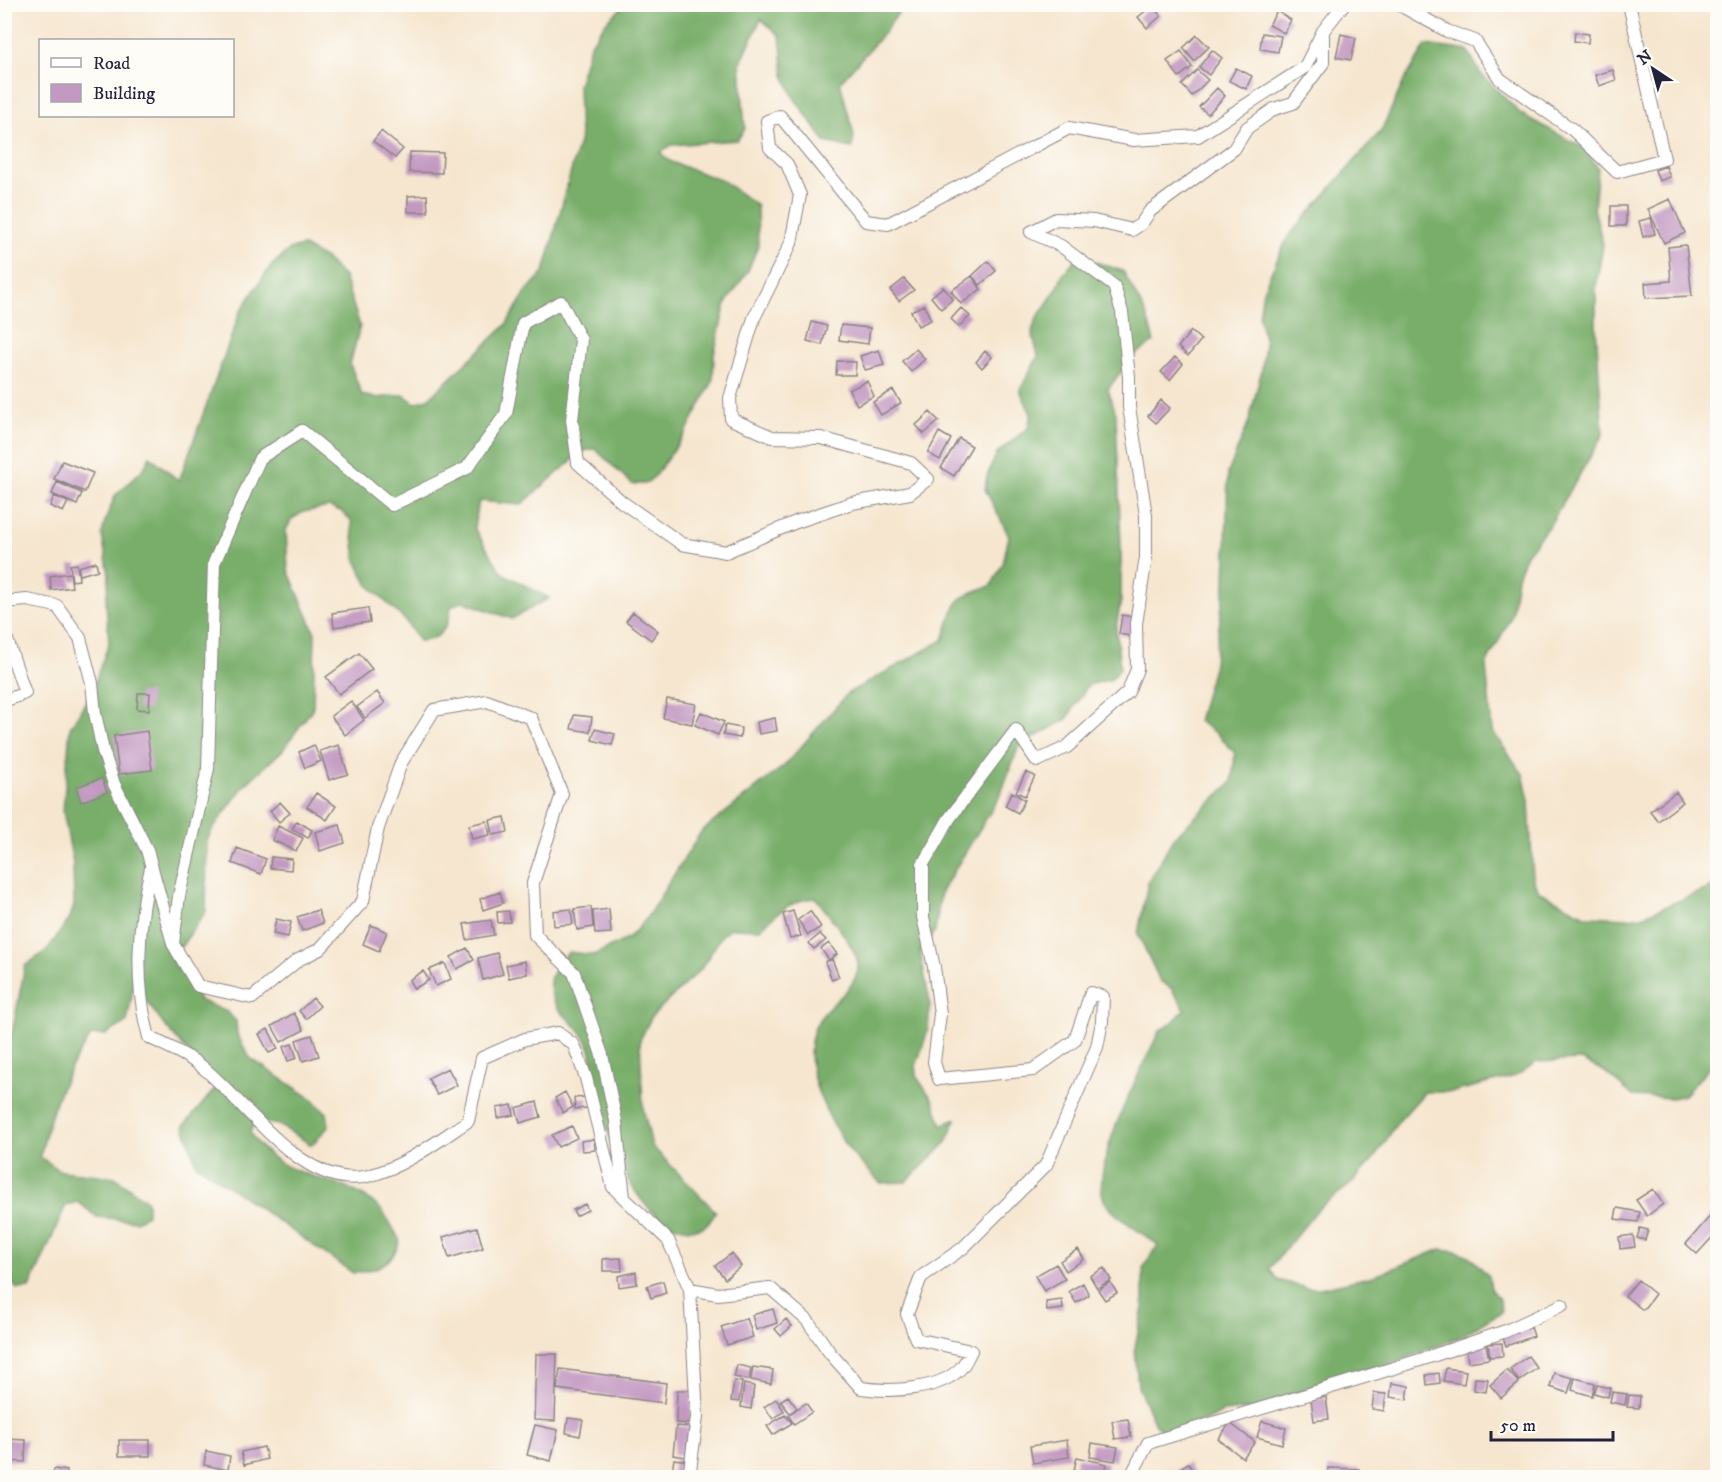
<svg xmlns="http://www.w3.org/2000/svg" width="1722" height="1482" font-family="'IM FELL DW Pica',serif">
	<rect width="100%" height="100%" fill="#fdfcf7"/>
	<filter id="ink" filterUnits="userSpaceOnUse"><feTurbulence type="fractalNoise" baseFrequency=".0167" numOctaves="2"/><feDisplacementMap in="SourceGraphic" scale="12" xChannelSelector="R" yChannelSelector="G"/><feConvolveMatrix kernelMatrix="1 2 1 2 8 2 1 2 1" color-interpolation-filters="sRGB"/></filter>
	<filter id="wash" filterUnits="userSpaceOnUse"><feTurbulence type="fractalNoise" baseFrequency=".008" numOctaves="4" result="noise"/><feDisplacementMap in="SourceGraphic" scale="24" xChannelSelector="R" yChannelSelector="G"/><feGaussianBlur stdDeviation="1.35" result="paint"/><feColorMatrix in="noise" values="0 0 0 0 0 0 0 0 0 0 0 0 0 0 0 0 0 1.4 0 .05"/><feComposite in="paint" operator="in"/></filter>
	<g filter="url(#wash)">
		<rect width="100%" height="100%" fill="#f6e6cf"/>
		<!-- forest -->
		<path fill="#79ae6b" stroke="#4e6853" stroke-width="1.5" d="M625,5H904L884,33L840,82L854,135L852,148L825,142L794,98L784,75L780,36L761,19L740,64L745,129L737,140L671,145L660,153L671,162L723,181L757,206L758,246L748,271L726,303L714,354L713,381L685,434L655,476L645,484H632L595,449L583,451L521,505L479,501L474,528L502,573L549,598L512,619L462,601L451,607C449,628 440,641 419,641L405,620L367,584L356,560L351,520L341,511L329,507L303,512L292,519L286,530L288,570L315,633L313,708L282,751L244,786L212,830L207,841L206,911L176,954L199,1000L227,1012L236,1021L237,1034L250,1058L308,1096L327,1113L329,1126L312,1145L279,1125L255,1121L250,1133C283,1185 337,1171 377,1206C387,1214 394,1230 400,1241C393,1265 376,1270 353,1273L196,1164L184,1126L218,1085L163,1024L134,984L127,1022L105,1035H92C64,1070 50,1113 40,1157L61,1171L115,1177L147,1201V1215L136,1221L97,1217L78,1202L66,1205L30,1288L17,1289L5,1274L4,1054L12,1033L25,966L47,950L70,918L74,905L73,863L63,811L70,728L91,693L109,643L106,603L109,575L102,535L105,521L115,496L144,468L150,456L179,481L240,312L270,267L290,249L303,246L326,259L344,277L360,326L350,364L362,395L376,398L404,395L415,403L428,399L506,325L526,292L544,272L580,138L578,85L590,45L606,22Z
			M1426,45L1468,51L1481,74L1521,114L1582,147L1598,168L1594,208L1603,245L1596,286V327L1603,435L1551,523L1526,554L1517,577L1511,617L1486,665L1492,731L1523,774L1529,800L1533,881L1540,892L1587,916L1628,918L1642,916L1717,885V1063L1711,1066L1684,1095L1672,1098L1633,1096L1605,1072L1582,1060L1537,1062L1516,1076L1453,1092H1425L1398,1122L1375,1157L1350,1185L1319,1208L1269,1269L1278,1280L1306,1288H1320L1374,1276L1441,1249L1456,1251L1469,1256L1489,1276L1491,1289L1500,1299L1501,1312L1456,1339L1383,1367L1333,1378L1261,1408L1223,1412L1177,1435L1164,1433L1155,1424L1138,1387L1135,1347L1143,1308V1268L1158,1245C1145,1235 1112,1215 1105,1202C1087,1168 1144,1064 1160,1030L1172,1023L1185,1009L1171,988L1160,981L1138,934L1148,882L1174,837L1232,782L1235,753L1218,735L1198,721L1213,668L1225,585L1228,473L1249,421L1262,369L1265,343L1259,317L1263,290L1288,237L1381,131L1404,81Z
			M1078,256L1123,271L1147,316L1154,342L1132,357L1108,389L1116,414L1121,547V600L1116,628L1120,668L1112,679L1088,685L1067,719L1019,746L1000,796L941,892L935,931L920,952L930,1003L928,1030L916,1066L918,1079L933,1100L942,1125L956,1119L946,1143L906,1182L880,1183C868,1169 852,1156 843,1141C823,1108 796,1057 819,1020C830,1002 859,988 858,964C857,948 827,913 816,898C792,899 777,913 760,929L732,928L722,935L701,969L652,1016L640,1040L643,1108L652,1146L716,1212C707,1227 701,1231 683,1228C630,1217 606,1133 596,1087C593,1073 593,1049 585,1038C572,1017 554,1015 550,987C548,973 561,961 569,952L594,955L629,938L646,919L701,832L785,765L848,693L943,640C956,604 951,597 991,586L1003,563L1009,536L985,489L987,476L997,453L1028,428L1031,414L1020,390L1038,356L1032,331L1037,318L1058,287L1062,275Z"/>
		<g id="blocks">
			<!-- building -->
			<path fill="#c399c2" d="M1152,6L1161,16L1147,28L1138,17Z
				M1277,11L1291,20L1284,33L1269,25Z
				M1575,32L1589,34L1588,43L1574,41Z
				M1262,33L1281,36L1278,52L1260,49Z
				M1341,34L1356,38L1351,60L1336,57Z
				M1197,35L1209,47L1194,61L1183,48Z
				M1212,50L1222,58L1209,75L1199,67Z
				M1181,51L1192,67L1179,77L1167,61Z
				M1236,68L1252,76L1246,89L1229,81Z
				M1197,70L1208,80L1192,96L1182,85Z
				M1613,70L1616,80L1599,86L1595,75Z
				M1217,88L1225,96L1208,114L1199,107Z
				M381,131L403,149L395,158L373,141Z
				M410,152L443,153L442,173L409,172Z
				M1666,166L1670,177L1659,181L1655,170Z
				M427,195L428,212H408V196Z
				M1670,199L1685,233L1664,243L1648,209Z
				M1611,206H1626V226H1611Z
				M1651,218L1655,234L1643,237L1639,221Z
				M1686,245L1692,296L1646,298L1645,283L1671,281L1668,247Z
				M988,261L996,271L980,285L972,276Z
				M972,276L981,289L961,304L951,291Z
				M904,279L914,290L899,301L890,290Z
				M943,287L953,299L941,309L931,297Z
				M924,305L931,320L918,326L911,311Z
				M961,308L970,316L959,327L951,319Z
				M812,322L827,326L822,345L807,341Z
				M841,325L870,328L868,344L839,340Z
				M1191,331L1201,340L1188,356L1178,347Z
				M916,349L925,359L911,372L902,361Z
				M879,350L884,365L865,370L860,356Z
				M985,351L992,357L982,368L976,362Z
				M1175,357L1183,364L1170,380L1161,372Z
				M837,361L856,362L855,375H836Z
				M867,381L874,396L857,405L849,390Z
				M893,390L901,403L881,415L873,402Z
				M1161,400L1170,408L1156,423L1148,416Z
				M930,412L939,421L924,434L916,425Z
				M939,432L951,439L940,460L928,453Z
				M959,438L972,446L954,476L941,468Z
				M62,461L93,473L85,492L54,479Z
				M57,482L82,493L77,505L52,494Z
				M54,496L68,502L63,512L50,506Z
				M96,562L98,570L80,575L78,567Z
				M77,564L79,580L72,581L70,565Z
				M70,573L72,587L51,590L50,576Z
				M368,608L370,622L334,627L332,613Z
				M633,612L658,631L651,640L626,621Z
				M1122,615L1133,617L1130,636L1119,634Z
				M359,653L372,669L339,694L326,677Z
				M377,692L385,703L365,718L357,707Z
				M138,693H150L149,710L137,709Z
				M667,699L696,704L692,724L663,718Z
				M351,701L364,720L345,735L331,716Z
				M701,712L724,722L718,735L695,725Z
				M574,715L592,717L590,732L571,729Z
				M775,718L777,731L759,734L757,722Z
				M725,725L741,728L740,738L723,735Z
				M595,729L615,734L612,745L592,740Z
				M147,731L152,770L119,774L114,736Z
				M314,745L321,761L305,768L299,752Z
				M339,745L348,774L329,780L320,751Z
				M1026,772L1035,776L1025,796L1016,792Z
				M102,778L107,792L81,802L76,787Z
				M1012,792L1025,800L1018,813L1005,806Z
				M1676,792L1683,802L1658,821L1650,811Z
				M316,793L336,806L327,820L307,807Z
				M280,802L290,813L279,822L270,811Z
				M505,817L508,832L493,835L490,820Z
				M297,821L312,830L308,838L292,829Z
				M487,821L490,835L472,839L469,825Z
				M340,825L345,843L320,851L315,832Z
				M278,826L303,838L296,851L272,840Z
				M237,848L266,859L261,874L232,863Z
				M271,857L292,859L291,870L270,868Z
				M500,892L503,903L483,910L480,899Z
				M591,907L593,927L577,930L574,909Z
				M571,909L573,924L554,926L553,911Z
				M609,909L611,933L595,934L593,911Z
				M318,910L323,923L302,931L297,917Z
				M509,911L510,922L498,923L497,912Z
				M793,911L801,936L790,939L783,914Z
				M810,911L821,927L808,935L798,920Z
				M276,919L291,922L288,937L273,934Z
				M491,920L494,935L467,940L464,924Z
				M371,925L387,932L379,951L363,944Z
				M820,934L826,940L814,949L809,943Z
				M829,943L837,954L829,960L821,949Z
				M467,948L474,960L457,969L451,957Z
				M497,953L503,974L483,980L478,958Z
				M832,959L839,977L832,980L825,962Z
				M525,961L527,974L509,978L506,965Z
				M445,963L451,979L436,986L429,970Z
				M423,971L429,980L414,989L409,980Z
				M313,998L320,1006L306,1019L299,1011Z
				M294,1013L304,1030L281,1042L272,1026Z
				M268,1029L278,1049L269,1053L259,1034Z
				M312,1035L319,1056L303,1061L296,1040Z
				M292,1044L297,1058L288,1061L283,1047Z
				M448,1068L457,1085L437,1095L428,1078Z
				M565,1092L573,1107L563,1113L555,1098Z
				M587,1097L588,1108L575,1109L574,1098Z
				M537,1102L541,1117L520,1123L516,1108Z
				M512,1105L514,1115L498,1118L497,1108Z
				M572,1126L577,1138L558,1147L552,1135Z
				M594,1139L595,1150L582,1151L581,1141Z
				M1653,1189L1663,1204L1647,1216L1636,1200Z
				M585,1204L588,1210L576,1216L573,1210Z
				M1617,1208L1640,1212L1638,1222L1615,1219Z
				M1711,1215L1718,1221V1231L1697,1254L1686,1244Z
				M477,1227L483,1248L449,1258L443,1237Z
				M1640,1228L1648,1230L1645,1240L1637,1238Z
				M1633,1235L1635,1247L1620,1249L1619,1237Z
				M1078,1249L1084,1259L1066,1271L1060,1261Z
				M732,1253L741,1266L725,1279L715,1266Z
				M621,1258L622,1271H603V1259Z
				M1056,1264L1065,1279L1044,1291L1035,1276Z
				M1104,1268L1111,1280L1097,1288L1090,1276Z
				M636,1272L637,1284L619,1287L618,1276Z
				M1638,1280L1655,1294L1643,1310L1625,1296Z
				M663,1281L666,1293L651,1298L647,1286Z
				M1110,1282L1117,1293L1105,1300L1098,1290Z
				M1083,1283L1089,1295L1076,1303L1069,1291Z
				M1062,1300L1063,1309L1047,1311L1046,1302Z
				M773,1309L777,1323L756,1330L752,1315Z
				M747,1318L753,1337L727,1345L721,1327Z
				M786,1319L792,1326L781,1336L775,1329Z
				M1531,1327L1534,1336L1506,1346L1503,1338Z
				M1502,1343L1503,1356L1490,1357L1488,1344Z
				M1486,1344L1489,1359L1468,1362L1466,1347Z
				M536,1354H557L555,1421L534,1420Z
				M1528,1356L1537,1368L1519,1381L1510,1369Z
				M737,1365L751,1368L749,1380L734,1377Z
				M753,1367L773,1370L771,1384L751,1380Z
				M1446,1368L1466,1371L1464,1384L1443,1381Z
				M560,1369L666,1383L664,1403L557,1389Z
				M1507,1370L1519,1383L1501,1398L1490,1385Z
				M1439,1373L1440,1383L1427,1385L1426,1375Z
				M1554,1373L1573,1378L1568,1393L1550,1387Z
				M1475,1378L1488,1379L1486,1392L1474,1390Z
				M1575,1378L1595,1383L1592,1396L1572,1390Z
				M734,1381L742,1382L739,1402L731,1401Z
				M1392,1383L1409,1386L1407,1400L1390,1397Z
				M744,1384L754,1386L751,1409L741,1407Z
				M1597,1385L1610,1388L1608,1397L1594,1393Z
				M677,1390H692L691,1424L676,1423Z
				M1612,1392L1627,1394L1625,1405L1610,1402Z
				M1374,1393L1386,1394L1384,1411L1372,1409Z
				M1629,1395L1640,1396L1639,1408L1627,1407Z
				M788,1396L797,1408L790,1413L780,1401Z
				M1326,1397L1329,1419L1314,1421L1311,1399Z
				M776,1399L784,1411L773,1419L764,1407Z
				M806,1403L812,1412L794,1424L788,1415Z
				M785,1415L792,1423L773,1435L767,1426Z
				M568,1418L583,1420L580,1436L566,1433Z
				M1128,1419L1131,1437L1115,1439L1112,1421Z
				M1262,1421L1286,1428L1282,1444L1257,1437Z
				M1230,1423L1255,1442L1243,1458L1218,1439Z
				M535,1425L558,1430L551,1461L527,1455Z
				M676,1426L689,1427L686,1457L673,1455Z
				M6,1439L26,1440L25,1462L5,1461Z
				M119,1440H150V1456H119Z
				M1067,1440L1069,1457L1033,1463L1030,1446Z
				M1092,1443L1118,1447L1115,1461L1090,1457Z
				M264,1447L267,1459L244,1465L241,1452Z
				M206,1451L230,1456L228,1470L204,1465Z
				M1077,1457L1107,1464L1104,1477L1074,1470Z
				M674,1459L688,1461L685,1478H671Z
				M1188,1463L1197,1478H1181L1177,1470Z
				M1328,1468L1359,1469V1478H1328Z
				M54,1469L67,1471L66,1478H52Z"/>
		</g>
	</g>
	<g filter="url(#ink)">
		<use href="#blocks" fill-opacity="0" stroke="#8c8485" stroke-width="1.5"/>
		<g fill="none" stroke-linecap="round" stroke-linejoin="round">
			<defs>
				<path id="minor" d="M1398,4L1447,31L1475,41L1500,79L1573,130L1617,172L1664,159L1629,4
					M4,602L27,600L57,606L80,638L92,683L95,713L103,751L114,784L147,850L172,940
					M4,631L25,693L4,701
					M151,868C138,920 134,985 149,1037C166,1046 186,1054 201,1066C244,1099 303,1192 368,1176C404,1167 438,1141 468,1121L482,1058L525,1039L558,1033L574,1045L586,1078L613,1187L624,1198
					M690,1289L718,1294L770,1288L807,1320L830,1353L861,1388C890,1392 939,1391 961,1368C965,1364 968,1356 971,1351L916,1339L907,1314L921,1277L963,1248L1046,1165L1097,1047L1102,1022L1103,997L1091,993L1075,1040L1033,1070L939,1079L934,1062L940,1014L934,967L923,917V864L949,819L1016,730L1037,761L1067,747L1128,692L1137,669L1136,624L1146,557V515L1129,407V377L1122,312L1114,286L1061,246L1031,232L1056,219L1094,221L1132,230L1141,224L1150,211L1234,149L1247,128L1274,109L1293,103L1323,63V35
					M689,1478L697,1417L690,1289L668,1240L624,1198L616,1121L602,1055L574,973L535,935L533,883L562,794L531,718L487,701L434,710L401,763L378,828L363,901L320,949L298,960L252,998L198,986L173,944L179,896L208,769L214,563L260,458L302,431L392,505L467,468L506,414L523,323L561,302L581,340L572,420L578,463L622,502L682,544L726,552L796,522L852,503L910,493L928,479L911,463L821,438L772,437L731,419L730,398L754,318L791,243L800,195L787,164L770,148L767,121L780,116L866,221L888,224L1069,128L1134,140L1198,136L1305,67L1323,31L1344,4
					M1130,1478L1148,1443L1420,1360L1506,1331L1562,1305"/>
			</defs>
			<!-- minor casing -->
			<use href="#minor" stroke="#8c8485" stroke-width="14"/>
			<!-- minor -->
			<use href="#minor" stroke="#fff" stroke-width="12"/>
		</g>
	</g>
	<!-- margin -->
	<rect width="1722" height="1482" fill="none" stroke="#fdfcf7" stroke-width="24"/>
	<!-- legend -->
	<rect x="39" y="39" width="195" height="78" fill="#fdfcf7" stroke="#a5a5ac" stroke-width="1.5"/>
	<rect x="51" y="58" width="30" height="9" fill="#ffffff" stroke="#a5a5ac" stroke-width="1.5"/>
	<text x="93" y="69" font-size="18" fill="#22223b">Road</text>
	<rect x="51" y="84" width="30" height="18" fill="#c399c2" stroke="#a5a5ac" stroke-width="1.5"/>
	<text x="93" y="99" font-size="18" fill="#22223b">Building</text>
	<!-- north arrow -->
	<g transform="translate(1653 69) rotate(324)" stroke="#fdfcf7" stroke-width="4.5" paint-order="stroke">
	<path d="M0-4.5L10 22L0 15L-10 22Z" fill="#22223b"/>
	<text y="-9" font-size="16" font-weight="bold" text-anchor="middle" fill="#22223b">N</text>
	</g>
	<!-- scale -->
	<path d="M1491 1431v9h122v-9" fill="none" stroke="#22223b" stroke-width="3"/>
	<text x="1500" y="1431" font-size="18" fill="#22223b" stroke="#fdfcf7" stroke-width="4.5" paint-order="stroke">50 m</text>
</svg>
